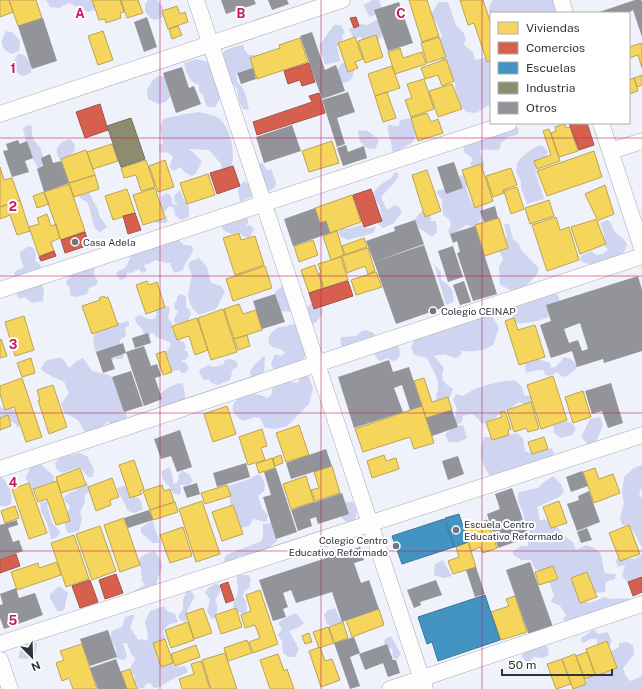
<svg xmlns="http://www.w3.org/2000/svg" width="642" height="689" font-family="'Public Sans',sans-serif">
	<rect width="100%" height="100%" fill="#eff2fa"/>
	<!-- green -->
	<path fill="#cfd5f0" d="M46,0H97V9L88,12L84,10L79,5L77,7L69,3L59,8L50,7Z
		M148,0H157L163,7V17L155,20L150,18L145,11V4Z
		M372,0H379L383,11L370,17L366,11L364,5Z
		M493,0H556L560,13H491V23L489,7Z
		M438,2H448L456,25L463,32L466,39L464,45L473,52L475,60L485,58L489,51L491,54V104L476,113L466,112L460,104L456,92L455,83L442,66L437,40L441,38L442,36L436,22L429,20C430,13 436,9 438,2Z
		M376,20L381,23L384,33C379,42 374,41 365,41L360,37L354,39L349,29L360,24L368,25Z
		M334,25H341L345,33L342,35L343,39L340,45L337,46L340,61L325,65L319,46Z
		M6,31L12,32L20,41L19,51L11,54C0,48 0,41 6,31Z
		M244,45V49L249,55H257L258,62L256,69C249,72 242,69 236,74L238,83C246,89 246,98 249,108L247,110L243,109L239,101L237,89L230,80L223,54L224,51L237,46Z
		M18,54L24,55L32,64L31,73L23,76C11,71 11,63 18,54Z
		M197,59L214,64L222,93L219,100L215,107H207L203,95L199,91V85C188,82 187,73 184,63Z
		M346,61L355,66C353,75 353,84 340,83L337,71L340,65Z
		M158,76H167L174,91C166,104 162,107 148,99L147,90L152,81Z
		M199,112C205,114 215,115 220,119C231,129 237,156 230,169L223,171L221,164L209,150L189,149L198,157L202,162L196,173L192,176L186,173L180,167L174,171L169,167L173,157L167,152L159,153V145L163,144L160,127L163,119L185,114Z
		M412,118L417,132L413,142L396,152L392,151C392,140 387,136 388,125L399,126L400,120Z
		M27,125L32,126C32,130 32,135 33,138C34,142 37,143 39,146C43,151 45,165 39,169C34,164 25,138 23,129Z
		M510,126L518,128L519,132L517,135L507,137L504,141L501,142L500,149C493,152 488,148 480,150C480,157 487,162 483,169L477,171L472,169L470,163L473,161L472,158L464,152L463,143Z
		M358,130L368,131L379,140L375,149L367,148L360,142Z
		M70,139L75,145L74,151L69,158L60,160C53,149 58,143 70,139Z
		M539,145L544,147L548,152L545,159L537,163C532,175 542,186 544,199L527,204L521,188V181L516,172L517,163L522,157L529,151Z
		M262,162L267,170L271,169L276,182L275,187L270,191L266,189L257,166Z
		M395,172L399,174L398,178L381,197L387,210L395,205L399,207L402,212L394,223L383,228L378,224V221L382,216L380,207L377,201L373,200L372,194L380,185L391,178Z
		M461,175L469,178L466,187L469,197L474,206L483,207C484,212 480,218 479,224L474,227L466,225L452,235H450L448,231L451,226L450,220L443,215L442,200L436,192C440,189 441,190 446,189C453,187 457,181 461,175Z
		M243,181L249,184L254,190L251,197L240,202L238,190Z
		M88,189L93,201L98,209L99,215L107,227L99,233L94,226L88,203L80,198L78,191Z
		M180,190L183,198L189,206V217L181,220L175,215L174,208L169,206L164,213L168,220L166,223H156L153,218L161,202V197L166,193L169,194L172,199V203L178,206L175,202L174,196Z
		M424,210L428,212L431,218L430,221H436L437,232L432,237L414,224L413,221L420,213Z
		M245,217L248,219V223L246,226L250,225L254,229L250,237C244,238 242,236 239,232L231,234L223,230L220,223Z
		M607,220C613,223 611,228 616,233C621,238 624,237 627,245C626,247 625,251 623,253C613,263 596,266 584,263L580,259L582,255L592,251L596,255L603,254L608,250L605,246L604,234L600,223Z
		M504,224H509L513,239L518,243L522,251L539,268L537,274L523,289L511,290L500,285L499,267L503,259C496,246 502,248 507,237Z
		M361,225C366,230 370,228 376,226L374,232C367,236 357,237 348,240L340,236L339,231L343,228L347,229Z
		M175,236L184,245L192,246L193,251C190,259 185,261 183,270L175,273L173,270L170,263H166L156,260L149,264L144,265L147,271L144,273L141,272L139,269L131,273L127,272V276L124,279L120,280L116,275L118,271L125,268L131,256L136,254L138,249L154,243L160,247L163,240Z
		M29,246L34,248L36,255L35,261L41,265L40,269L20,277L15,276L14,272L24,267L21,260L20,252Z
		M199,258L207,267L211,283L221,286L225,292L216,309L199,315L193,309L190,304L188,294L192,275L188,265L191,261Z
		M434,264L441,272V280C450,285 455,291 453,302L446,305Z
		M95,266L94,275L98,281L95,286L89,288L87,294L75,297L71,296L70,293V288L67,285L66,281L76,271Z
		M28,283L42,284L44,289L43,301L32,303L25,297L20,299L17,296V292L22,291Z
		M283,286L293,312L280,311L273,297L277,290Z
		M548,293L558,295L561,307C550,320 531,324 515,323L509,313L510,306Z
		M180,294L184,295L186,297V307L189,309L191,314L187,322L178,324L175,323L174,319L178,311L175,309L174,304L177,300V297Z
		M311,304L319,305L323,311C320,319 317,325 308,324L306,308Z
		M160,306L163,308L166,306L170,308L168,318L172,323V330L179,338L180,341L184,342L186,348L184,350L187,351L189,356L185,360H182V362H185L189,368L185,373H181L180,370L172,371L170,368V361L165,359L164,356L171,344C167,339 161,340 155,336V332L154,334L151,333L149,336L144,334C143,327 135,325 135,318L139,315L148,319H154L157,314L155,310Z
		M485,313L492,316L499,328L493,345C483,351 474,352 462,351L460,356L455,358L444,354L434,356L444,368C440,380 443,382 453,389L450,397L443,404L437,402C435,392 438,394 438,386C439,379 430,365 427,358L414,355L411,347L415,339Z
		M126,321L129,322V325L125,328L126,336L120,340V347L124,356L122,359H117L114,358L112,362L95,351L93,337L102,326L116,324L118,323H122Z
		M294,324L300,330L309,352L304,357L300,365L275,372L271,364L275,354L281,356L285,353L282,350L272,347L268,342L270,334L277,328Z
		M365,330L374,333V339L364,341L360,340L344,348L341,345L340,339L342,337L356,336L360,332Z
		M396,342C400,348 403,358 394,361L386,358L382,361L378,360L373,352Z
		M265,355L264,376L252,379L250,372L254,365Z
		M564,357L571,359L578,366C573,372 569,376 562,377L557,372L550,376L545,375L544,370C538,369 532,372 526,373L525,363L535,358L550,363L551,368L556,367Z
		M56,358H62L69,368L77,361L83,358L92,371L109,375L120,384L127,417L124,422L115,426L108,422L94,432L84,431C79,419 76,418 64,413L61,404L69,393L66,388L65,383C56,377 49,377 41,369L45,361Z
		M229,359C234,360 240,361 237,368L233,369L230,380L218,385L211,383L209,379L204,380L200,374L199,370L208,365L213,367L223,365L225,360Z
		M302,374L309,377L313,389L309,404L287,426L276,429L265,428L260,418L255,417L243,421C216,405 248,386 267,398L271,395L273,386L282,381L298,383Z
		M515,380L522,387L524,395L533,397L535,401L530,406L519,402L509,409L503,411L495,418L482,424C475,415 474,412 463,416L462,422L458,424L454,421L457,408L453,400L456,394L463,396C479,385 497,382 515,380Z
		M183,383L186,401L162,408L158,396C166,388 172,384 183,383Z
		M0,405L2,408L10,405L13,410L18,414L23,425L17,427L16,424L8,420L6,416L0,417Z
		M600,417L603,425L596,442L588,444L581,437L590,419Z
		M565,421L572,423L576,429L572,435L561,438L554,433L553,425Z
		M463,425L467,438L459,442H449L445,435L452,428Z
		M517,433L523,438L525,451C535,456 542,451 552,448L554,454L547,461L491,478C481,462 478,456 484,437L505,436Z
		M80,453L88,457C90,466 97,466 92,477H88L80,467L62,473L57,470L55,463C61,455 71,455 80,453Z
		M39,463L53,475L55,483L35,493L25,478L32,464Z
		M642,465V487L639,494L642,499V548L635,534L629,526L622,525L620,517L624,503L622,492L624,477L634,468Z
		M170,467L173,479V483L176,484L179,479L178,475L182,471L189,474L193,481L188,485H180L181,490L180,495L173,493L169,486L166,484L162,477V471Z
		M260,474L265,484L264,491L258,496L262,508L268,516L266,522L253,519L249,526L237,529L230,511V496L229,486L252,478L254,476Z
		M0,476C9,482 13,493 11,504L7,506H0Z
		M553,476L561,484L564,492L559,497L537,507L540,521L544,519L552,522L567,538L573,542L576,550L586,545C607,552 599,556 605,573L616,574L615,579L606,582L605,592L595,593L589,588L585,601L590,603L604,597L610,599L628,598L630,602L611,606C605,625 602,627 583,629L576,622L563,620L566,615L560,606L551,602L554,595L548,579L549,574L535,569L531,560H522L513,555V551L521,546H528V532L532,528L525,529C524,525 524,521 524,516C522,507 515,501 519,492L538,488L544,482Z
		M87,482L91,491L84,495L85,502L80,512L82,518L79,531L68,533C62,522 66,517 70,506L64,500L65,496L71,492L76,491L78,487Z
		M125,486L129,493L131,499L135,497L140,499L143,509C136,513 134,514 127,510C125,501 120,497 117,489L119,487Z
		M48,500L50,503L47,506L53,524L59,530L60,534L54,539H51L47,523L41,511L40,503Z
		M345,502H353C357,510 359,516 352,523C345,522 341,518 338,512Z
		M152,520L159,540V543H153L141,533V528Z
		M274,523L277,534V541C272,545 265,552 259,554C253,557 245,555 239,556L233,563L223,564C224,562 224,559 225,557C228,552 254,545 261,541L263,537V524Z
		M154,551C171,569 156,571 156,589L131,597V593L145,585L142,581L141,568L137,563L142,556Z
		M642,554V575L636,584L630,585L622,576L625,565L618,567L616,562L617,558C626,558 635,562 642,554Z
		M443,560L452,576L444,578L434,575L435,564Z
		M238,575H249L251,580L249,588L244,591L243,597L246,601L247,610L245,614C237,613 234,611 233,604C235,599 237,596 238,591C238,585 235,580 238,575Z
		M216,583L220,587V592L215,600C218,606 218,611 215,618L212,619L207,612L210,599L205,593L208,588Z
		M59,586L68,593C67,598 65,602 65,608L62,611H57L52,601L50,599V594C54,592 55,589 59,586Z
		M187,591H191L195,596L187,611L189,617L185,622L180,620L178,616L183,610V599Z
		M164,606L167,611L175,614L178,622L168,625L163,631L166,640L158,642L159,652L156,657L161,664L164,666L169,659L172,662L174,667L185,666L188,671C183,676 178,676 171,680C164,683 164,687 154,688L150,683L146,684L144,688L136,689L133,686L135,677C126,665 134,666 135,658L131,654L127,643H123L127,656L125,660L119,659L115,657L116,648L111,639V632L116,629L122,627L125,617L135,614L130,627L138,640L142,639L147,641L148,635L145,622L150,611Z
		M335,608L340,619L345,623L342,626H333L327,624L324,615L328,610Z
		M296,613L304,623L299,627L289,631L299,649L295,657H289L283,653L282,641L278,635L282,629L278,623C282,618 290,617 296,613Z
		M594,630L598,634L607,632C612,639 614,643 606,649L599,647L597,644V639H590L584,643L581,641L582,637C587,635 589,631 594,630Z
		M391,636L401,654L397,659L393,658L392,649L388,648L384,643L385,639Z
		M30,642L37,643C36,659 33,660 18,658L21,648Z
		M627,642L633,645L634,655L623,668L626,676L630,681L642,676V668V689H575L585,683L592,670L601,669L608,673L616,665L612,658V651L619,647V643Z
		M544,643L548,648L549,655L543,658L534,657L530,661H525L522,656L524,650Z"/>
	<!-- homes -->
	<path fill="#f6d55c" stroke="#bba452" d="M0,0H9L13,12L0,17Z
		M9,0H36L42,18L18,26Z
		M92,0H120L124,12L120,13L121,18L106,23L105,19L99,20Z
		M121,0H138L143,13L127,18Z
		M409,0H427L439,36L422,42Z
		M460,0H483L491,24V61L487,62L474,23L468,25Z
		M177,6L180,14L185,12L188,22L168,29L162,11Z
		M178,26L182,35L172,39L169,29Z
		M103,31L113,60L98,65L88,36Z
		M376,35L383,57L365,63L358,41Z
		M355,37L363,59L355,62L358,68L348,72L338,43Z
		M439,37L446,57L427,63L421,43Z
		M300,38L308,62L257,79L250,58L280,48L279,45Z
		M642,43V68L638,55L629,58V47Z
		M400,48L403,58L422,52L426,64L395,74L388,52Z
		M446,59L454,81L442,86L438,75L425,79L421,68Z
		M392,66L400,88L375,96L368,74Z
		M642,75V85L637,87L634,78Z
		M634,78L638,91L629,94V80Z
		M424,79L434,109L411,117L405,100L412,98L407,84Z
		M452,84L462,109L438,117L429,91Z
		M387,92L396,118L383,122L375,96Z
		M427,113L431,122L438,119L443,133L418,141L411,118Z
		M565,124L566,128L570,127L578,151L559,157L551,133L556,131L555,127Z
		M549,129L560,161L537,169L534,161L551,155L543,131Z
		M332,141L339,163L309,172L302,151Z
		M112,144L118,161L93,169L87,152Z
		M86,150L95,175L69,183L61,159Z
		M594,151L602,177L547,196L537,171Z
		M146,160L155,187L141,191L136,175L124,178L121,168Z
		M165,160L174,187L158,192L149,166Z
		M481,164L493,201L475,208L462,170Z
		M0,167L4,180L12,178L20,200L0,207Z
		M511,168L517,185L503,190L504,193L493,197L486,176Z
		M427,170L441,211L425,217L412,175Z
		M208,174L215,195L187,204L180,183Z
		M95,175L99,189L74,197L69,183Z
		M69,184L85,231L61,240L44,192Z
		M605,185L614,214L597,221L606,244L580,254L571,227L597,219L585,194Z
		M517,187L524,209L511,214L504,191Z
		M155,188L165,218L143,225L133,195Z
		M127,189L135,213L113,220L105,196Z
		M44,192L49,204L37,208L33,196Z
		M352,195L361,222L330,233L326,221L320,223L315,208Z
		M20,200L30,231L17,235L10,215L0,219V207Z
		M549,200L554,216L530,224L525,208Z
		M47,214L51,226L56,224L60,238L51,242L54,251L39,256L29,227L39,224L37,218Z
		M556,217L560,230L569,227L579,260L547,271L532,225Z
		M499,218L508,248L485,256L475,225Z
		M337,231L344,255L331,260L323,236Z
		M239,233L241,240L255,236L264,265L235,275L223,238Z
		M364,238L367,247L345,255L342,246Z
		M313,240L318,255L299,262L294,246Z
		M368,248L375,271L368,274L365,266L347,273L342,256Z
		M341,257L348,280L324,288L319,273H321L318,264Z
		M315,265L323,288L309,293L301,270Z
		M265,266L272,288L233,301L226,279Z
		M376,272L382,287L356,295L351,280Z
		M147,281L149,285L157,282L165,307L146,314L136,285Z
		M104,296L105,298L108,297L118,325L92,334L82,306L100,300L99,298Z
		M239,304L243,314L256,310L262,330L234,339L224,309Z
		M223,309L237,352L211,360L198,318Z
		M24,316L34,350L15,356L5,322Z
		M197,318L208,350L195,355L189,336L177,340L172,326Z
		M514,318L518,330L535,325L545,357L519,365L505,321Z
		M247,335L250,346L238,350L234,339Z
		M1,339L7,356L0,358V340Z
		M165,351L172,372L163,375L156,354Z
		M31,358L35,373L22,377L17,363Z
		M553,376L567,420L541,429L527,385Z
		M22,378L42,437L26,442L14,407L5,410L0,394V386Z
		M424,378L432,402L448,397L452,410L426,418L414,381Z
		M53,385L67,427L49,434L38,400H40L37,390Z
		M583,391L591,417L573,423L565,397Z
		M531,402L539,429L528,432L526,428L514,432L507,410Z
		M227,406L236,434L213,442L204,414Z
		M422,406L434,443L414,449L410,437L363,452L355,429Z
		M505,411L511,429L508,430L509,435L492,440L486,422L502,417L500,412Z
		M8,415L11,426L0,430V418Z
		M299,425L309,455L286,462L276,433Z
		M262,429L267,446L261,448L265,460L248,465L239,437Z
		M544,437L548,449L532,454L528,442Z
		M281,455L283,463L275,466L273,458Z
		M384,455L386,461L396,458L399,469L372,478L367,461Z
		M272,458L275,468L259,473L256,464Z
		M134,460L144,489L140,491L142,494L130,498L119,465Z
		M332,466L340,493L315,501L311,490L319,488L314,472Z
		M80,468L86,485L61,493L56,477Z
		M595,468L599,479L613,474L620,493L594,503L583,472Z
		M306,476L314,502L291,509L283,484Z
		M112,478L119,497L110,500L111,505L96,511L88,487Z
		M57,481L70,521L56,525L47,499L38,502L33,489Z
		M29,483L47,533L29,539L12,489Z
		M162,485L164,491L170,489L174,502L150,510L143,491Z
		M227,485L231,496L205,504L201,493Z
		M202,501L220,554L196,562L179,509Z
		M559,501L567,523L551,528L543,507Z
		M175,502L178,512L153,520L150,510Z
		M233,505L243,534L222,541L212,512Z
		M15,506L19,518L5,523L1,511Z
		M124,518L140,565L120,572L104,525Z
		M487,520L497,548L483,553L480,547L471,551L465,528Z
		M629,525L640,554L620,561L609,533Z
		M100,526L116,571L92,580L76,534Z
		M183,527L192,556L170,563L160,535Z
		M74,535L89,579L66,587L51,543Z
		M468,542L476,567L453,574L448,561L459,557L456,547Z
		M57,562L61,575L17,590L11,572L38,563L39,568Z
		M553,566L558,579L539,585L535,572Z
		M587,572L597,597L580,603L571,578Z
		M260,590L278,644L253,653L249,642L260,638L255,625L245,628L241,615L251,611L246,595Z
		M515,596L527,632L501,640L491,612L509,606L506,599Z
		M203,608L212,633L194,639L186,614Z
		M236,608L242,627L221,634L215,615Z
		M379,609L384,625L352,637L346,620Z
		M188,622L194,640L171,648L165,630Z
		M343,622L348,638L334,643L329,627Z
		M328,627L334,643L319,648L313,632Z
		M309,633L312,642L305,644L302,636Z
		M165,639L173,663L161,667L153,643Z
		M247,640L252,653L228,661L224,648Z
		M607,641L617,668L596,676L586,649Z
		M82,644L97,689H73L69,678L62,681L56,663L64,660L60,651Z
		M196,645L200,657L175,666L171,654Z
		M320,647L325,661L332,659L340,680L321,687L309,651Z
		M587,652L595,675L585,679L576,656Z
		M225,653L237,689H211L202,660Z
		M278,654L284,671L287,669L294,689H270L260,660Z
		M575,654L586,684L573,689L562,659Z
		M562,659L571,684L556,689L547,664Z
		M201,661L210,689H182L179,679L194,674L191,664Z
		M130,669L137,689H127L121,672Z"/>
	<!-- shops -->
	<path fill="#d6604d" stroke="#a45247" d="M356,17L359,26L354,28L350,18Z
		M309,63L315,82L302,86L300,80L288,84L284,71Z
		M319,93L325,113L257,135L253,122L312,102L309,96Z
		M100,104L108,130L85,138L76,112Z
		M569,123H587L594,145L579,150Z
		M233,166L240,186L217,194L210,173Z
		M371,189L382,221L364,227L353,195Z
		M135,213L141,230L128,234L123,216Z
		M85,232L89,245L65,253L61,240Z
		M54,251L56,256L41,261L39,257Z
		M348,281L353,296L314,309L309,293Z
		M16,554L20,566L0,573V559Z
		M116,574L123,593L105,599L99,580Z
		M642,577V592L633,596L628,582Z
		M90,580L98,602L80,608L72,586Z
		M228,582L234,600L226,603L220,585Z"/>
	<!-- schools -->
	<path fill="#4393c3" stroke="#3e769a" d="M459,514L468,542L454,547L445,518Z
		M444,519L454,547L402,564L392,536Z
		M485,595L500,640L438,661L432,642L427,644L418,617Z"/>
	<!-- industry -->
	<path fill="#8c8c6e" stroke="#71715e" d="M131,118L145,159L121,167L107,126Z"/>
	<!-- building -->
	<path fill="#92949a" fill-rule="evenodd" d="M221,0H254L256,4L226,14Z
		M268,0H287L289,4L272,10Z
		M635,0H641L642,2V37L633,10L628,13H596Z
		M399,2L413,43L388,51L374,10Z
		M147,17L157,47L144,52L134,22Z
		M43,18L57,61L32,69L18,26Z
		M312,32L325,70L336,65L345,91L322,99L300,36Z
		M182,67L189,88L194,86L201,104L176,113L163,73Z
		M253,68L256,79L241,84L237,73Z
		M348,92L355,112L337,118L345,144L337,147L322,100Z
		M292,125L301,151L264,163L256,137Z
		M18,140L20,144L27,141L33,158L25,161L29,172L12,177L3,151L8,150L6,144Z
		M346,145L348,152L364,146L367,158L343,166L337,148Z
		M50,154L53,163L61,161L69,183L44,192L37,169L43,166L41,158Z
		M454,162L463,188L446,194L437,167Z
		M495,206L498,218L484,222L480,211Z
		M315,208L320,223L326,221L330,233L293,246L284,219Z
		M415,220L424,244L374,262L366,241L395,231L394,227Z
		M475,226L497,294L473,301L457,253L460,252L457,241L453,243L450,234Z
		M424,245L445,307L396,324L374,262Z
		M453,246L463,277L448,282L438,251Z
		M638,276L642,290V351L604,363L603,359L577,367L572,351L551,358L540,325L551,321L546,305ZM580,323L588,349L582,351L578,340L569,343L564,329Z
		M464,281L471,302L460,305L453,285Z
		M275,294L285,322L262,329L253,301Z
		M148,333L151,343L135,348L132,338Z
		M123,343L126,353L111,358L115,369L103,373L96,352Z
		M144,346L151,366L157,364L161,376L155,378L162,399L144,406L126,352Z
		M389,360L393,372L409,367L422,406L410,410L402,385L394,388L403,412L354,428L338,377Z
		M131,371L143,406L124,412L112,377Z
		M611,383L623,423L608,428L602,411L592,414L585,391Z
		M452,410L458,427L432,436L426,418Z
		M180,430L192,467L177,472L171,456L161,459L154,439Z
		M326,449L332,466L291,479L286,463Z
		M458,456L464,474L448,480L442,461Z
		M246,463L250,477L217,487L213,473Z
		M276,468L297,532L276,539L263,497L271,495L264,472Z
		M582,471L588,486L571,492L566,477Z
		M197,483L200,494L187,498L183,487Z
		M512,488L529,537L498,548L487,514L500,509L495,494Z
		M589,491L600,522L577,531L567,504L579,500L578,496Z
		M342,493L349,514L318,524L316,517L310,519L312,526L298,531L291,510Z
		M149,510L153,520L128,528L124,518Z
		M17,520L18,525L8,528L13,542L19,540L23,551L0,559V525Z
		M587,528L592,540L581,543L577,532Z
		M360,547L364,560L354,563L361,583L369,580L379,609L342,622L332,592L296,603L291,590L283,593L288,607L283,609L286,617L273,621L259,580Z
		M530,562L553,627L529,635L506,570Z
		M476,567L485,594L475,597L466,570Z
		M436,580L442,595L420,602L421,605L414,608L407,590Z
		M16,588L19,598L35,593L43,615L4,629L0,618V605L3,604L0,594Z
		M108,630L117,657L90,666L80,639Z
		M354,637L360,653L350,657L360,686L350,689L334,643Z
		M387,644L393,660H396L400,673L388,677L383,663L365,670L359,654Z
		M116,659L127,689H98L90,668Z"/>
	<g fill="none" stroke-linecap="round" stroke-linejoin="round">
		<defs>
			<path id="minor" d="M196,0L425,689
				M561,0L565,13
				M0,114L342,0
				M601,123L642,248
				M611,151L642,141
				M0,290L509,123
				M0,469L642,256
				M0,644L642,435
				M0,660L10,689
				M390,689L642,604"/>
		</defs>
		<!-- minor casing -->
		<use href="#minor" stroke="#a8aab1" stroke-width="17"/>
		<!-- minor -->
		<use href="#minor" stroke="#fdfdfe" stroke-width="16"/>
	</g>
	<!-- grid -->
	<path fill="none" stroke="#c2185b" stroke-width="1" stroke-opacity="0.55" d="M160,0V689M321,0V689M482,0V689M0,138H642M0,276H642M0,413H642M0,551H642"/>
	<!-- markers -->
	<g fill="#74767d" stroke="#fff" stroke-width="1.5">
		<circle cx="75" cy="242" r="4"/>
		<circle cx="433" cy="311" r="4"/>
		<circle cx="456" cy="530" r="4"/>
		<circle cx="396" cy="546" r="4"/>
	</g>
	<g text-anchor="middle" stroke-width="4" stroke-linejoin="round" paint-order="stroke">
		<!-- poi labels -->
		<g font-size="10" fill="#31333a" stroke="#fff" text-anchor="start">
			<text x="83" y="246">Casa Adela</text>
			<text x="441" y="315">Colegio CEINAP</text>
			<text x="464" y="528">Escuela Centro<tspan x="464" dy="12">Educativo Reformado</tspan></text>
			<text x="388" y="544" text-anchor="end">Colegio Centro<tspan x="388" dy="12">Educativo Reformado</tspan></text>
		</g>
	</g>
	<g font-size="13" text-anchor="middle" font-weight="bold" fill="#c2185b" stroke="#fff" stroke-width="4" stroke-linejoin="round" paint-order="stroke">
		<text x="80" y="18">A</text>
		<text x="241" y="18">B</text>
		<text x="401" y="18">C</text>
		<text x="13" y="73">1</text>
		<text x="13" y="211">2</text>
		<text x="13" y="349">3</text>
		<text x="13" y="487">4</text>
		<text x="13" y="625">5</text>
	</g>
	<!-- legend -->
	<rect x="490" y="12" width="140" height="112" fill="#ffffff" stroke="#adadb0"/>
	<rect x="498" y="22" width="20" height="12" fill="#f6d55c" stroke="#adadb0"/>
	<text x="526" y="32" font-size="12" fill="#31333a">Viviendas</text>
	<rect x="498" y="42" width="20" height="12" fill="#d6604d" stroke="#adadb0"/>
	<text x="526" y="52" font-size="12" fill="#31333a">Comercios</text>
	<rect x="498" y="62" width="20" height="12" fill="#4393c3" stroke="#adadb0"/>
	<text x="526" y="72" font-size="12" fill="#31333a">Escuelas</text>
	<rect x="498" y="82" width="20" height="12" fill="#8c8c6e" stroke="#adadb0"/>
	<text x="526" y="92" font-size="12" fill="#31333a">Industria</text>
	<rect x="498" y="102" width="20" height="12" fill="#92949a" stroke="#adadb0"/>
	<text x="526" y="112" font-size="12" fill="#31333a">Otros</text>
	<!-- north arrow -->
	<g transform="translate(32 657) rotate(157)" stroke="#ffffff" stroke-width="3" paint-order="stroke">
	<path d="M0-3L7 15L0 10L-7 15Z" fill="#31333a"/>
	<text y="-6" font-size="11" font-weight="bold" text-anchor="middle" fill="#31333a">N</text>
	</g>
	<!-- scale -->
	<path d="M502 669v6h110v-6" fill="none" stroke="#31333a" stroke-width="2"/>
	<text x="508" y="669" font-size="12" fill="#31333a" stroke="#ffffff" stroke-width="3" paint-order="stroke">50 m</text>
</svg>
